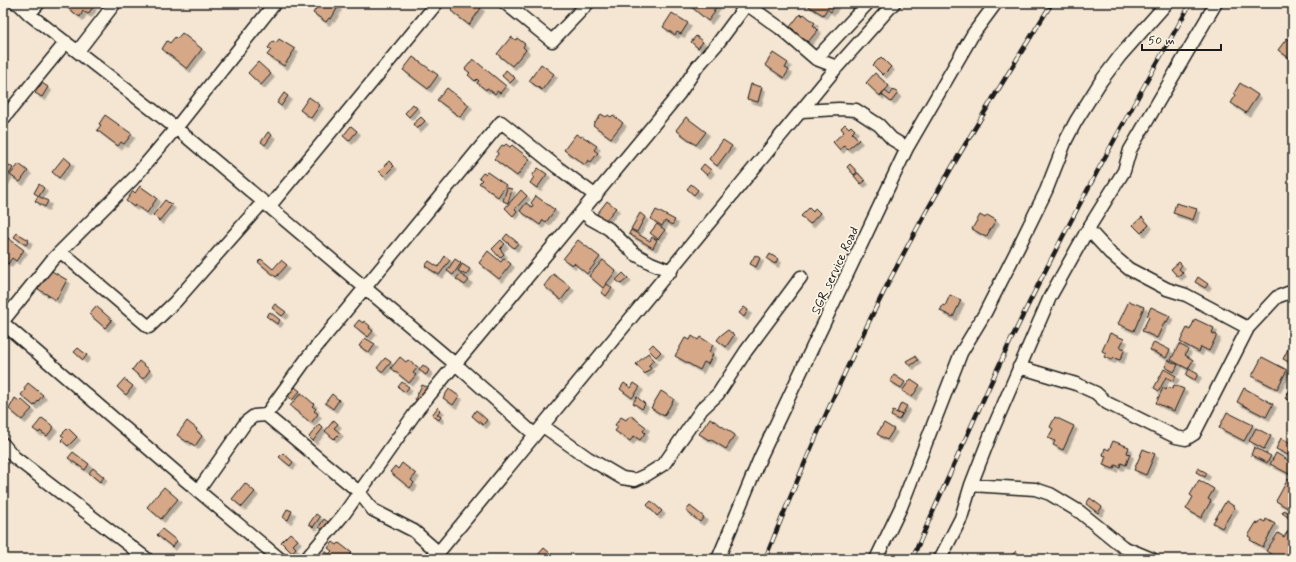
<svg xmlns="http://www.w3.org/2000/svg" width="1296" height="562" font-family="Mynerve,sans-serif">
	<defs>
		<filter id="shadow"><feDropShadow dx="3.5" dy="3.5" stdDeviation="0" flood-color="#0004"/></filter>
	</defs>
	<rect width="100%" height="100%" fill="#f4e6d2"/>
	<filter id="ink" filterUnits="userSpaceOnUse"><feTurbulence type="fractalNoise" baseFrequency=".025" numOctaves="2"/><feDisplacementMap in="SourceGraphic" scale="8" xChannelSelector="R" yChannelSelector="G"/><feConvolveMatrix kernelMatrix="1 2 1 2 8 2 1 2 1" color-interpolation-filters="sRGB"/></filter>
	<g filter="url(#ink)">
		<!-- building -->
		<path fill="#d6a888" stroke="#1c1c1c" filter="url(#shadow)" d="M66,3H89L88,4L93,7L88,14L83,11L80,17L66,7L67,5Z
			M311,3H337L336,5L338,7L331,19L329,18L326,22L313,13L317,7Z
			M457,3H475L481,8L469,25L451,11Z
			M687,3H716L718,4L713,11L715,12L708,21Z
			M808,3H836L831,12L827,9L823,15L807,5Z
			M672,13L688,23L681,34L677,32L675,35L663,27Z
			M800,14L802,16L804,14L815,23L813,25L818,30L808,42L801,37L799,39L792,33L794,30L790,27Z
			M182,33L202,49L187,69L162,49L167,41L170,43L175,37L177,39Z
			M696,36L703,42L698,48L691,42Z
			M511,37L516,40L517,38L525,44L523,47L526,50L512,66L497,54Z
			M1287,38L1293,43V61L1278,50Z
			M279,39L295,49L284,66L267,55L271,50L268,48L273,41L276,43Z
			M773,53L788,63L785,68L789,70L784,78L765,65Z
			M413,57L438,75L428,89L403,70Z
			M881,57L891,67L883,75L873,65Z
			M473,59L506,86L500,93L497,91L495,94L487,88L486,90L477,83L479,81L477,79L475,81L468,75L470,73L465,69Z
			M258,62L271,74L261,85L248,73Z
			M541,64L554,74L542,90L529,81Z
			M506,70L515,78L510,83L502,76Z
			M875,73L889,86L880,96L866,83Z
			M42,83L48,87L42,97L35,93Z
			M1240,83L1258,95L1246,113L1231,103L1236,95L1234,93Z
			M751,84L762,87L758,102L747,99Z
			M447,88L469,105L460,117L437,100Z
			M893,90L898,93L891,102L882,95L885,91L890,95Z
			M284,93L288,96L281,106L277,103Z
			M309,97L320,105L311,118L300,110Z
			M413,104L417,108L409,117L405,113Z
			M601,114L606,117L608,115L611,117L613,115L623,123L611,138L593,125Z
			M105,115L132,134L124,144L121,142L118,146L97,130L101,125L99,124Z
			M421,117L425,121L417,129L413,124Z
			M686,117L706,132L696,145L676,130Z
			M845,124L849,128L851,126L855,130L852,133L859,140L848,149L844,145L840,150L833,142L844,132L841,128Z
			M351,126L357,131L349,141L343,136Z
			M268,132L272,135L265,145L261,142Z
			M576,134L581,137L582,136L597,146L594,150L598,153L591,162L588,160L585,165L564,150Z
			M723,140L732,146L717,166L709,159Z
			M506,144L510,147L512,145L530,159L517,176L494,159L498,154L497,152L502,145L504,146Z
			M64,157L71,163L59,178L52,172Z
			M3,161L13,168L4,182L3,181Z
			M389,161L394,166L384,176L379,171Z
			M19,164L28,171L20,182L10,175Z
			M704,164L711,170L707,175L700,169Z
			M850,164L857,172L854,175L847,167Z
			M538,168L547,174L537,188L530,183L534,177L532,176Z
			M487,172L506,185L498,197L479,183L482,180L479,178L483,173L485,174Z
			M858,173L865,181L861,184L854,176Z
			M39,184L44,188L39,196L34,193Z
			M691,184L698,190L694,195L687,189Z
			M140,186L157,198L147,213L135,205L134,207L126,201L133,191L135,193Z
			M507,188L512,189L508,203L503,201Z
			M521,190L527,196L515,209L517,211L513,216L505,208Z
			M38,196L48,201L45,207L35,201Z
			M536,196L555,210L546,222L543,220L540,225L520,211L526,203L532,207L533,205L531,203Z
			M165,200L172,205L159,221L153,215Z
			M607,201L616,208L605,221L597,214Z
			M1176,203L1197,209L1193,220L1173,213Z
			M809,208L813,212L815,208L820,213L810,224L801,216Z
			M656,210L675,220L672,225L665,221L662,226L651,219Z
			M640,213L645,217L637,232L631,229Z
			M980,215L985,218L987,215L996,220L986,237L972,229Z
			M1142,217L1149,225L1141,233L1133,225Z
			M657,224L665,230L658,239L650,233Z
			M631,230L650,241L652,237L657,240L653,248L629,234Z
			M17,233L29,240L26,245L14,237Z
			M507,234L518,243L514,248L503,239Z
			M8,238L24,250L16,261L12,258L8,264L3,260V240L6,242Z
			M501,240L505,244L500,249L504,254L500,258L492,249Z
			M578,240L600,257L587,274L574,263L572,265L563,259Z
			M488,251L501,262L504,258L511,264L499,279L479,263Z
			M770,254L778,259L775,264L767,259Z
			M755,255L760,258L756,267L750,264Z
			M445,256L450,260L439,275L425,266L429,261L438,267Z
			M261,259L273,269L281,260L287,265L276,277L258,262Z
			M455,259L461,263L453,275L447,271Z
			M603,260L616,271L603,288L589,276Z
			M1179,262L1182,265L1179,269L1183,273L1178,277L1171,269Z
			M462,264L470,269L466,275L458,271Z
			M50,270L67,280L56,300L38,289Z
			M623,273L628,278L621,284L616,280Z
			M460,274L469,280L465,285L456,279Z
			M553,274L571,287L561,300L544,286Z
			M1198,277L1208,284L1205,288L1195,282Z
			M607,284L612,288L606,296L601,292Z
			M950,295L961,300L953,317L940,311L943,305L945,306Z
			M1129,301L1144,307L1134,331L1118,324Z
			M275,304L286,312L282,316L272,308Z
			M96,306L112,320L105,328L89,314Z
			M744,307L748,310L744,317L739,313Z
			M1151,307L1170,316L1167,322L1165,321L1157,338L1142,331L1149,317L1147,316Z
			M270,312L280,320L277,324L266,316Z
			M1195,319L1214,328L1212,333L1217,335L1209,351L1201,347L1199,352L1180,342L1187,328L1190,330Z
			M359,320L363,323L364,321L370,326L369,328L373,331L368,337L354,326Z
			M728,330L734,335L726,347L717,340L721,335Z
			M1110,333L1124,339L1120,347L1125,349L1120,360L1114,358L1112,360L1104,357L1106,353L1102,351Z
			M692,336L698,340L700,337L713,345L709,352L713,354L708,364L704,362L700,370L675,356L685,338L690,340Z
			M365,338L375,344L369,353L359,346Z
			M1154,342L1170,350L1166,358L1150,350Z
			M1291,343L1293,345V364L1283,359Z
			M653,344L661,352L656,357L648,349Z
			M1179,344L1188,349L1185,355L1193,360L1188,369L1171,360Z
			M78,348L87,355L83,360L74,352Z
			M648,353L654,360L648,366L651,368L645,374L636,364Z
			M915,356L918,360L910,366L906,361Z
			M400,357L406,362L408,360L418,367L413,373L416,375L409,383L391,368Z
			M1262,357L1287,370L1277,389L1252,376Z
			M385,358L391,362L383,372L377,368Z
			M1168,360L1178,365L1174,372L1165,367Z
			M139,361L150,370L143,379L132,370Z
			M423,365L429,370L426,375L419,370Z
			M1164,369L1176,376L1173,381L1166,377L1159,391L1154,388Z
			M1189,369L1198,374L1195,380L1186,375Z
			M894,375L905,382L901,388L890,381Z
			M124,379L133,386L126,395L117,387Z
			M911,379L920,385L912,397L902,391Z
			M402,382L409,387L405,392L398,387Z
			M28,383L43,395L34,406L21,395L25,390L24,388Z
			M624,383L631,388L634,383L640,387L632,398L620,389Z
			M422,385L427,387L420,402L415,399Z
			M1174,385L1184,389L1174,411L1156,403L1163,388L1166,390L1167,387L1172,389Z
			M295,387L300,391L292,400L288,396Z
			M1244,388L1273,404L1266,417L1237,402Z
			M1291,388L1293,389V402L1285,398Z
			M449,389L459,396L453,405L443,398Z
			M661,391L674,399L664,416L651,408Z
			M301,393L314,404L312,406L316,409L314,411L318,414L311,423L290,406Z
			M332,394L339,400L333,409L325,403Z
			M637,397L645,404L642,409L633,403Z
			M15,398L19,401L21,399L32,409L22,420L9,409Z
			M901,403L907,406L902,415L897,412Z
			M438,407L441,410L437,414L441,417L439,420L432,415Z
			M476,410L487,420L483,425L472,416Z
			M893,411L902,415L899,420L891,416Z
			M1227,412L1253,425L1244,441L1219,428Z
			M630,415L646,427L643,431L645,433L640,440L634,436L630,441L615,431L618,427L615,425L621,417L626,420Z
			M1055,417L1074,426L1063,450L1053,445L1055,441L1048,438L1053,429L1050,427Z
			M42,418L54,427L47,436L40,431L39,433L33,429Z
			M710,418L735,435L726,449L710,439L709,440L699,434Z
			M334,420L338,424L334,428L340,433L334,439L325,431Z
			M187,421L197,429L196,430L202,436L195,446L188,441L187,442L177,435Z
			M884,423L894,429L887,440L877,434Z
			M319,424L323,428L313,441L309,437Z
			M68,428L77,437L68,446L61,440L64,437L61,435Z
			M1256,428L1271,436L1264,449L1249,441Z
			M1281,438L1293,444L1288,455L1276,449Z
			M1113,441L1129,447L1127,453L1130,454L1126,465L1121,463L1120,467L1115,465L1114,469L1103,465L1106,456L1103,455L1105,448L1109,450Z
			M1254,447L1271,456L1267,463L1251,455Z
			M1143,449L1155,454L1146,475L1134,470Z
			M73,452L89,464L85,470L68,458Z
			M283,453L293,462L290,466L279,457Z
			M1276,453L1293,463V467L1289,474L1270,464Z
			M402,463L416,474L411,480L414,483L410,488L390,472L395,466L398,469Z
			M93,468L104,477L100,482L89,473Z
			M1198,468L1207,473L1205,477L1196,472Z
			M1288,479L1293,482V511L1276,501Z
			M1199,480L1214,489L1208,499L1211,501L1201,518L1186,509L1193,497L1190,495Z
			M245,483L255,492L242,507L232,499Z
			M164,487L178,499L161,519L147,507Z
			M1090,498L1102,507L1098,513L1086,504Z
			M651,501L662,511L657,516L647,505Z
			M1226,501L1235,507L1222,528L1213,523Z
			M690,506L704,517L700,522L686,511Z
			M287,509L292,511L288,520L283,518Z
			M1284,510L1293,516V520L1282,513Z
			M316,514L320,517L313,527L309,524Z
			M324,519L328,522L323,530L319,527Z
			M1266,519L1275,524L1263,547L1250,540L1251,538L1248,536L1256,523L1259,524L1261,520L1265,522Z
			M1293,523V557L1292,559H1278L1266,551L1278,533L1284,537Z
			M162,529L177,541L172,547L157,535Z
			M290,533L298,540L293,545L296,548L292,553L281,542Z
			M333,542L337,545L339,543L352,553L347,559H323L320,557L325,551L329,554L332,551L328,548Z
			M544,548L557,559H539L536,557Z
			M1016,551L1019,555L1015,559H1012L1010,557Z"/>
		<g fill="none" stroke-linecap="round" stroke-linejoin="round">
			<defs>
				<path id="minor" d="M16,3L19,4L29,14L176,128L461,369L535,435
					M505,3L552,41L588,3
					M745,3L780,28L816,59L837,67
					M29,14L39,3
					M78,51L115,3
					M816,59L868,3
					M801,111L839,109L856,110L879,125L892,139L907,148
					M3,119L66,42
					M269,207L437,3
					M582,211L591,219L609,229L635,254L651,263L671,271
					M1088,229L1110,253L1129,269L1167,289L1186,295L1248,328
					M61,252L149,327L175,302L263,202
					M3,321L52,260L133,179L176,128L275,3
					M3,323L184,479L280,559
					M1019,367L1076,384L1096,393L1107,403L1176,437L1186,439L1194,434L1248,328L1277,297L1293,291
					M266,415L359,492L373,510L414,531L439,553
					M543,426L588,458L622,478L635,480L648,474L664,464L702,409L718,394L746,351L801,277
					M3,444L14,457L147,559
					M971,485L1035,489L1050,494L1080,512L1123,547L1152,559
					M198,491L246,422L254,416L266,415L308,357L501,122L557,167L596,196
					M306,559L344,514L418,409L679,94L697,67L718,43L747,4
					M433,559L837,67L894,3
					M718,559L760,458L907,148L973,34L996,3
					M876,559L901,507L961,353L985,313L1018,248L1046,191L1066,140L1076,121L1101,81L1120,56L1167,3
					M940,559L961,518L971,485L992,431L1050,297L1088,229L1124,171L1130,150L1216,3"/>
			</defs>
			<!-- minor casing -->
			<use href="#minor" stroke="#1c1c1c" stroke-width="15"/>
			<!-- minor -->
			<use href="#minor" stroke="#fcf5e5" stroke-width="12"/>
			<defs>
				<path id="rail" d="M765,559C811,445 860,332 919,225C961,149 1006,76 1052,3
					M912,559C942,492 971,425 1002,359C1059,238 1124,120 1191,3"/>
			</defs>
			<!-- rail casing -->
			<use href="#rail" stroke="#1c1c1c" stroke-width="4.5"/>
			<!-- rail -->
			<use href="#rail" stroke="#fcf5e5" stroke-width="3" stroke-dasharray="9" stroke-linecap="butt"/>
		</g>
	</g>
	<g text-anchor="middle" stroke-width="3.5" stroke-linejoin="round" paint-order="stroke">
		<!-- street labels -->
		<g font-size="13" fill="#1c1c1c" stroke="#fcf5e5">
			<text transform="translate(834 270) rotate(-65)" y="5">SGR service Road</text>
		</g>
	</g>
	<!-- margin -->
	<rect width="1296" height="562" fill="none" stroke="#fcf5e5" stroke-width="16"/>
	<rect x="8" y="8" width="1280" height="546" fill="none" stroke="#1c1c1c" stroke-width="1.5" filter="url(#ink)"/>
	<!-- scale -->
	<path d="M1142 44v6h79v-6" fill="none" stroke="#1c1c1c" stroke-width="2"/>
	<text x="1148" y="44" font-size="12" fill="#1c1c1c" stroke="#fcf5e5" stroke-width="3" paint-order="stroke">50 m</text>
</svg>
